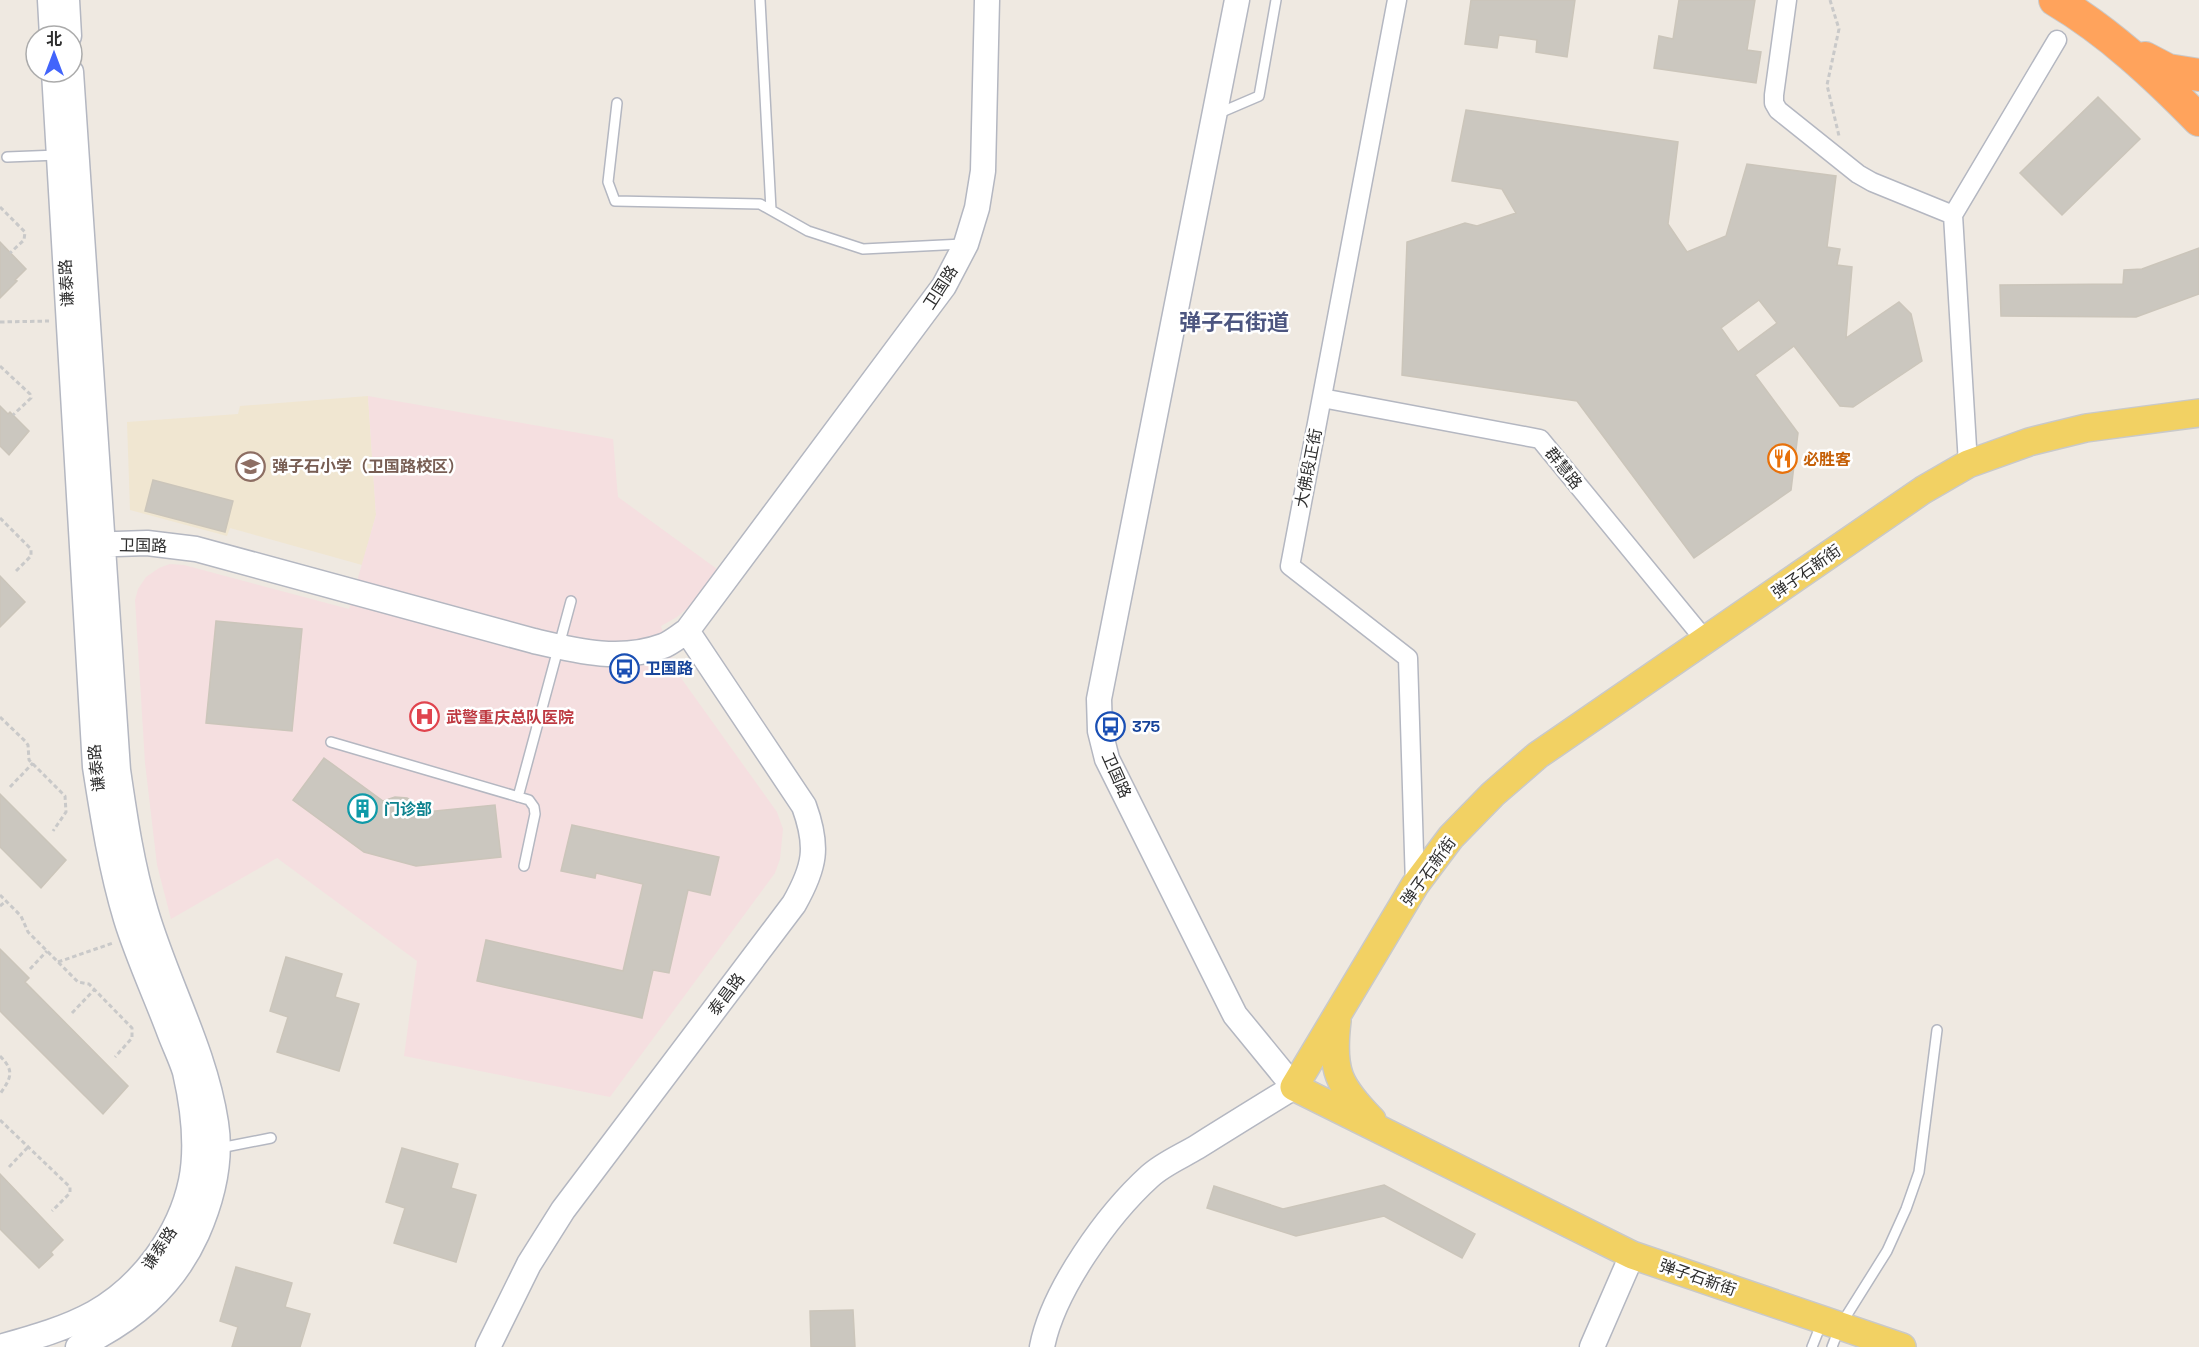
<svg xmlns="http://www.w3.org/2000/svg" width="2199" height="1347" font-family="'Space Grotesk','Noto Sans SC',sans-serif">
	<rect width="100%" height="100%" fill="#efe9e1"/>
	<!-- education -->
	<path fill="#f0e6d1" d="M368,396L376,515L362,565L230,528L227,536L130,510L127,422L238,414L240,406Z"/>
	<!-- medical -->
	<path fill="#f5dfe0" d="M368,396L613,439L618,497L717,569L692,604L677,617L661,626L676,671L777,812L783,829L780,859L775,873L610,1097L404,1056L417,961L277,858L171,919L157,865L145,763L135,600L138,589L146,577L159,568L170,564L184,565L349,609L376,515Z"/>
	<!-- building -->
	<path fill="#cbc7bf" stroke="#cbc5ba" stroke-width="1.5" fill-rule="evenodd" d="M1471,0H1575L1567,57L1536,52L1537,40L1499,35L1497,48L1465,44Z
		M1679,0H1755L1747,50L1761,52L1756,83L1654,68L1659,36L1673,39Z
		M2098,97L2140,139L2062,215L2020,173Z
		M1466,110L1678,142L1668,224L1687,252L1726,236L1747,164L1836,176L1827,247L1840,249L1837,265L1852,267L1846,338L1899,302L1911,314L1922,361L1853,407L1840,406L1794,346L1755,375L1798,433L1791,490L1694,558L1577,401L1402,375L1407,242L1465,223L1477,226L1516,213L1502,189L1452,181ZM1759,300L1777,323L1738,352L1721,328Z
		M0,242L26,269L15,280L17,281L0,298Z
		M2199,248V294L2136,317L2001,316L2000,285L2123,284L2124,270L2142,269Z
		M0,406L8,414L10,412L29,431L9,455L0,446Z
		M153,480L233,501L225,532L145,511Z
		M0,576L25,602L0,627Z
		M216,621L302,629L292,731L206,723Z
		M324,758L383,801L395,797L407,798L418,804L425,812L495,805L501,857L416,866L364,852L293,800Z
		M0,794L66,860L41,888L0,847Z
		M572,825L719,857L710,895L688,890L669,973L653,970L642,1018L477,981L486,940L623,971L643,884L596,873L595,878L561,871Z
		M0,949L29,978L25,982L128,1086L103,1114L0,1011Z
		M286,957L342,974L335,997L359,1004L339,1071L277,1052L288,1017L270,1011Z
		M402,1148L458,1164L451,1188L476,1195L456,1262L394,1243L405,1208L386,1202Z
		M0,1174L63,1240L51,1252L53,1255L39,1268L0,1229Z
		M1384,1185L1475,1234L1462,1258L1384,1216L1296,1236L1207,1208L1214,1186L1283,1209Z
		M236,1267L292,1283L285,1307L310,1314L300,1347H232L238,1327L220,1321Z
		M853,1310L855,1347H811L810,1311Z"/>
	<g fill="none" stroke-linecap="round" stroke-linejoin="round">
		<defs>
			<path id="lane" d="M760,0L771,210
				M617,103L608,182L615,201L760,204L808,231L863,249L963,244
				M1217,114L1259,96L1276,0
				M7,157L58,155
				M331,742L529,800L534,807L535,814L524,866
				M518,797L571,601
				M220,1148L271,1138
				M1812,1347L1822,1322
				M1832,1347L1840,1326L1887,1251L1906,1209L1919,1172L1937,1030"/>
			<path id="street" d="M1397,0L1290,566L1408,658L1415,885
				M1787,0L1774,95V103L1778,110L1858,174L1872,182L1953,215
				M1322,398L1540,439L1705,640
				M1968,464L1953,215L2057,40"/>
			<path id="secondary" d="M50,0L52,36
				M67,0L69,36
				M71,72L118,770C125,818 132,866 146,912C167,983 205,1050 216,1123C222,1161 212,1200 197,1234C172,1289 131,1321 78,1347
				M86,545L147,543L196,549L534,641C577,651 620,662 663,646C671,643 679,636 687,631L944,286L966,244L977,208L983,171L987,0
				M0,1347C32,1338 65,1329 94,1313C142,1286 180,1234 191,1181C198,1146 193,1107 185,1072C181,1059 175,1047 170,1034C156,996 138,958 126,919C111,869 103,818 95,767L54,72
				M488,1347L529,1264L563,1210L794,904C815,867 819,847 804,806L687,631
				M1042,1347C1053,1290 1108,1214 1150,1176C1163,1164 1182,1156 1197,1147C1229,1127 1261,1107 1294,1087L1235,1015L1107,759L1100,731L1099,699L1237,0
				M1592,1347L1632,1255"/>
			<path id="primary" d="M1337,1021C1331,1071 1338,1085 1372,1120
				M1902,1347L1632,1255L1294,1087L1415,885L1451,837L1493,794L1538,755L1923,490L1968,464L2029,442L2086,428L2199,413"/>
			<path id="highway" d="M2055,0C2109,32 2156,76 2199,120
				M2145,58L2168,70L2199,75"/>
		</defs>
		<!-- lane casing -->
		<use href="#lane" stroke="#b4b7c1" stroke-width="12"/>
		<!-- street casing -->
		<use href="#street" stroke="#b4b7c1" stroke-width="21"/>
		<!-- secondary casing -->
		<use href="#secondary" stroke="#b4b7c1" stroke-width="27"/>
		<!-- primary casing -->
		<use href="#primary" stroke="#c9c9c9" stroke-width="30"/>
		<!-- highway casing -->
		<use href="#highway" stroke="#c9c9c9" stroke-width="34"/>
		<!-- path -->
		<path stroke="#c9c9c9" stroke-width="3" stroke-dasharray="4.5 3" stroke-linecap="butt" d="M1830,0L1839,29L1827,85L1839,136
			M0,207L25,232L24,240L10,253
			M0,322L49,321
			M0,366L30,394L31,398L13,415
			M0,518L31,549V556L14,573
			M0,717L25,741L28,745L29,760L65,796L66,812L53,831
			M10,787L33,763
			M0,895L21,916L28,932L78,982L89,984L132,1028V1038L115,1057
			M0,906L6,901
			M58,962L113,943
			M30,969L47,951
			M72,1013L94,990
			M0,1056C15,1071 11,1078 0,1094
			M0,1120L70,1187V1193L52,1211
			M9,1167L28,1147"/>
		<!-- lane -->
		<use href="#lane" stroke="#fff" stroke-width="9"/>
		<!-- street -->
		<use href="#street" stroke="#fff" stroke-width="18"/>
		<!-- secondary -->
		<use href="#secondary" stroke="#fff" stroke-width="24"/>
		<!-- primary -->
		<use href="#primary" stroke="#f2d163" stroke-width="27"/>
		<!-- highway -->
		<use href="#highway" stroke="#ffa35c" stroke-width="32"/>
	</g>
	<!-- icons -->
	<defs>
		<symbol id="restaurant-ring" viewBox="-11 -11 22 22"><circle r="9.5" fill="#fff" stroke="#e8710a" stroke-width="1.5"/><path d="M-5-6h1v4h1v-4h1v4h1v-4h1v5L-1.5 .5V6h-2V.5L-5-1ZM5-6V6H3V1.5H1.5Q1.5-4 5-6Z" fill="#e8710a"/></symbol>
		<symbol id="school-ring" viewBox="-11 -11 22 22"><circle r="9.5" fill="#fff" stroke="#8d6e63" stroke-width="1.5"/><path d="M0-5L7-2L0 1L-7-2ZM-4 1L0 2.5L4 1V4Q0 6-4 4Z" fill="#8d6e63"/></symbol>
		<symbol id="bus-ring" viewBox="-11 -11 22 22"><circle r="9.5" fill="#fff" stroke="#1a4fb4" stroke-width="1.5"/><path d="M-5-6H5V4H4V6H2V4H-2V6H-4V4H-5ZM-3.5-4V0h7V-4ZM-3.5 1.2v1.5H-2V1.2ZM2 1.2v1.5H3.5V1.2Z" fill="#1a4fb4"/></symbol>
		<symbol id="hospital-ring" viewBox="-11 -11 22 22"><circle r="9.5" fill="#fff" stroke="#e0444e" stroke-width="1.5"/><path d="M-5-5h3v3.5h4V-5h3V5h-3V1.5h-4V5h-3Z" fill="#e0444e"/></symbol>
		<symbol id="building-ring" viewBox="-11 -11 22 22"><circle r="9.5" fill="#fff" stroke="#0f9aa8" stroke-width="1.5"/><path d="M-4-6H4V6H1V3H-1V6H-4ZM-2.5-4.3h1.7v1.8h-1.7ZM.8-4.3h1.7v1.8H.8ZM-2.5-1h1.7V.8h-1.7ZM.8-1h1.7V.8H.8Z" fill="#0f9aa8"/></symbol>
	</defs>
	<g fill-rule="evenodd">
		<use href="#restaurant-ring" x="1766" y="442" width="33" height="33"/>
		<use href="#school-ring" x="234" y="450" width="33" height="33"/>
		<use href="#bus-ring" x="608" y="652" width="33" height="33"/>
		<use href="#hospital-ring" x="408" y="700" width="33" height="33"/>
		<use href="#bus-ring" x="1094" y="710" width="33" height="33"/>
		<use href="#building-ring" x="346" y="792" width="33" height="33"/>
	</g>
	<g text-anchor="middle" stroke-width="5" stroke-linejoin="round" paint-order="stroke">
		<!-- street labels -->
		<g font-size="16" fill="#2e2e2e" stroke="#fff">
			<text transform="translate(66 283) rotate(-93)" y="6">谦泰路</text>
			<text transform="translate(940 287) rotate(-57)" y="6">卫国路</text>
			<text transform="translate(1308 468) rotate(-79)" y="6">大佛段正街</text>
			<text transform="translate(1564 468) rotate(51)" y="6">群慧路</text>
			<text transform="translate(143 545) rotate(1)" y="6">卫国路</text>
			<text transform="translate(1806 571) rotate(-35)" y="6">弹子石新街</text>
			<text transform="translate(96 768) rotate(-96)" y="6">谦泰路</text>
			<text transform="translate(1117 775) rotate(66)" y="6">卫国路</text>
			<text transform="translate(1428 871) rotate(-54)" y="6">弹子石新街</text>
			<text transform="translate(726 994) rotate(-53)" y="6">泰昌路</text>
			<text transform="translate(159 1248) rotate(-56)" y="6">谦泰路</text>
			<text transform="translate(1698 1277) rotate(19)" y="6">弹子石新街</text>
		</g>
		<!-- food labels -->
		<g font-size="16" font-weight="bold" fill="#c56008" stroke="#fff" text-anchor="start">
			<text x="1803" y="465">必胜客</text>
		</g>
		<!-- education labels -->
		<g font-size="16" font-weight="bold" fill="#785e54" stroke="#fff" text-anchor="start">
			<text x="272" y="472">弹子石小学（卫国路校区）</text>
		</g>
		<!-- transit labels -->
		<g font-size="16" font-weight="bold" fill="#164399" stroke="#fff" text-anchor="start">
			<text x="645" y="674">卫国路</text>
			<text x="1132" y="732">375</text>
		</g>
		<!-- health labels -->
		<g font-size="16" font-weight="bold" fill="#be3a42" stroke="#fff" text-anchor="start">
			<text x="446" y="723">武警重庆总队医院</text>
		</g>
		<!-- culture labels -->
		<g font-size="16" font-weight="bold" fill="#0d838f" stroke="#fff" text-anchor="start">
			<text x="384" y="815">门诊部</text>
		</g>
		<!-- district labels -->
		<g font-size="22" font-weight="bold" fill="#4d5680" stroke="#fff">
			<text x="1234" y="330">弹子石街道</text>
		</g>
	</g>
	<!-- north arrow -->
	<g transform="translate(54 54)"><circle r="28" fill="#ffffff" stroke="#ababab" stroke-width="1.5"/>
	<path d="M0-4.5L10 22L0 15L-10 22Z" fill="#4264fb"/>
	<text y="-9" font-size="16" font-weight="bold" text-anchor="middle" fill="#2e2e2e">北</text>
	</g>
</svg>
